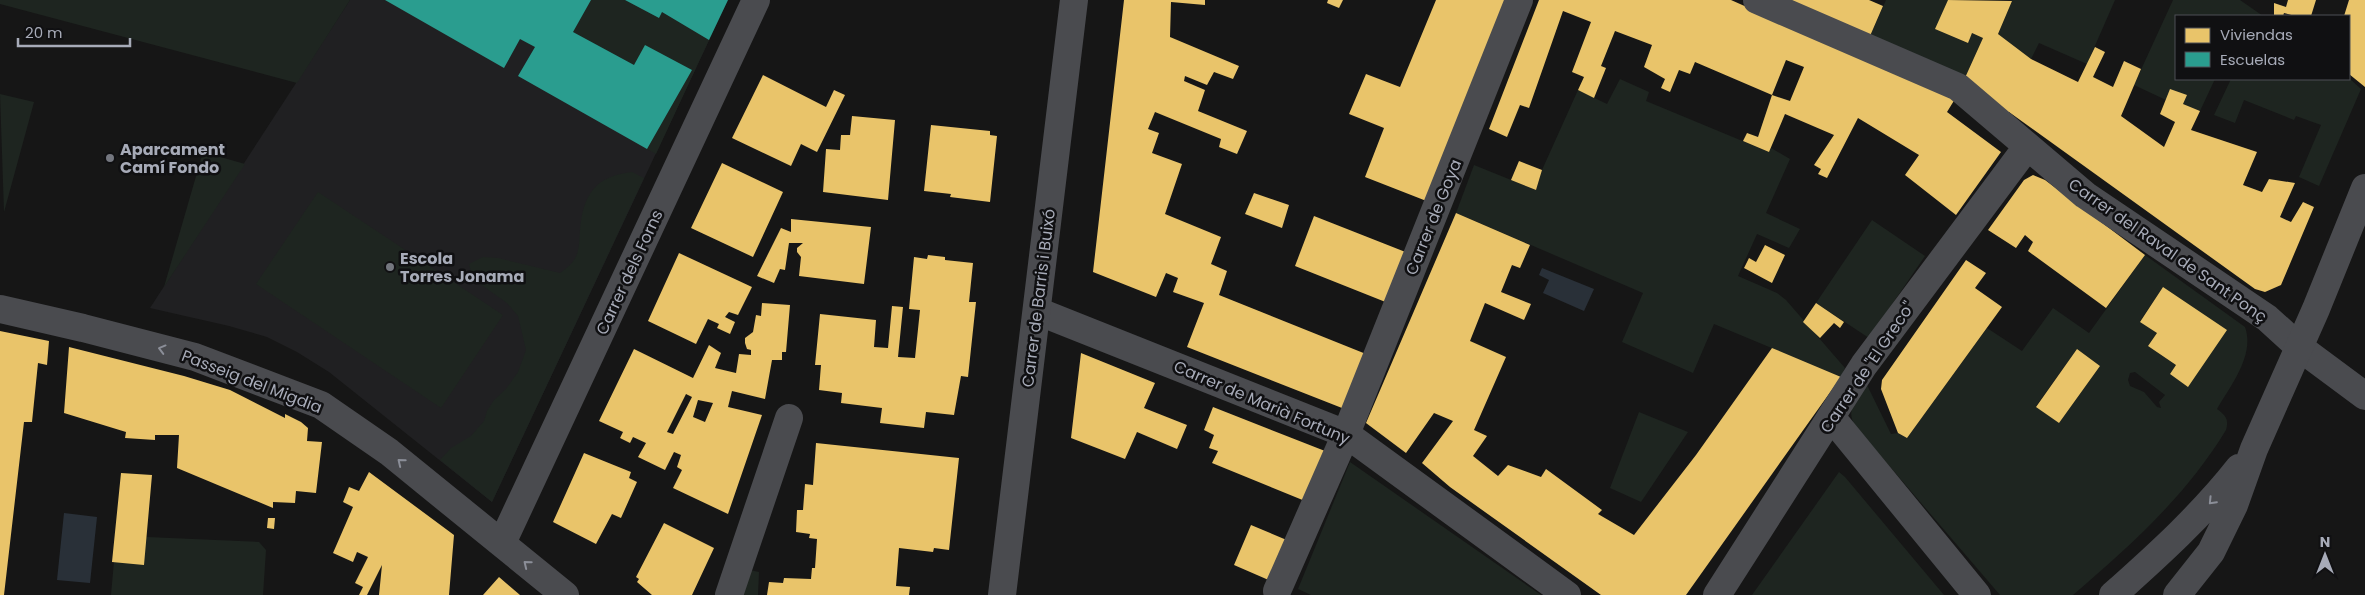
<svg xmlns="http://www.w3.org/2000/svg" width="2365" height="595" font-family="Poppins,sans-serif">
	<rect width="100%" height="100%" fill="#161616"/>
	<!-- built -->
	<path fill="#202022" d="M350,0H728L492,502L329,372L297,352L267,337L229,326L150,308Z"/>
	<!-- green -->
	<path fill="#1e2520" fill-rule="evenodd" d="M0,0H350L297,83L0,4Z
		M591,0H625L659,18L662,12L709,40L656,154L647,149L634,65L573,32Z
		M1886,0H1948L1936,29L1967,43L1972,33L1983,38L1964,80L1870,36Z
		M2010,0H2115L2087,64L2039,43L2031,59L1998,34L2012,1Z
		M2173,0H2240L2263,16H2176V79H2215L2200,111L2183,104L2187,95L2166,100L2134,85Z
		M2349,78L2361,89L2319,186L2299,177L2321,125L2296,116L2294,120L2244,100L2235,123L2214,115L2231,79Z
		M1620,79L1649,92L1646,101L1769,152L1771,148L1790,159L1766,213L1800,229L1789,248L1757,234L1738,276L1777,293L1786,300L1845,368L1841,377L1714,324L1693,373L1622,342L1643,293L1456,213L1474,165L1536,190L1542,170L1578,90L1607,104Z
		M0,94L34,102L4,212Z
		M203,152L245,164L164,287Z
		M632,172L644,178L492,502L440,460L451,448L471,436L484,421L487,411L494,400L506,389L518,372L526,350L518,316L507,303L473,279L469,264L483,257L498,258L560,273C564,270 571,265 574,260C580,251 579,240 580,230C583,194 596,176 632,172Z
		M318,192L503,315L441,408L256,284Z
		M1872,220L1925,256L1869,338L1816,303Z
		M2145,255L2245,327C2255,355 2231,385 2217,409C2226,416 2229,419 2226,430C2186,496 2131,545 2073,595H2000L1856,427C1844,409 1857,400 1867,385L1891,434L1898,433L1907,438L1987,328L2022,351L2053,308L2089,333ZM2163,287L2188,386L2170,374L2176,365L2148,346L2157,333L2140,321ZM2077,349L2100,366L2059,423L2036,406ZM2135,372L2165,395L2159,402L2161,408L2157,407L2144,392L2130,386L2128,380L2130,373Z
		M1639,412L1688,432L1641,502L1610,488Z
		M1350,462L1541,595H1311L1298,589Z
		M1839,472L1845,477L1944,595H1752Z
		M147,537L259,542L266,550L263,595H111L114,562Z
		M750,570L759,572L758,595H742Z"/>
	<!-- water -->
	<path fill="#293038" d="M1542,268L1594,289L1584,311L1543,293L1549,280L1539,275Z
		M64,513L97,517L90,583L57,580Z"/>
	<!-- homes -->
	<path fill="#e9c46a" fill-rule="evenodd" d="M1124,0H1205V5L1171,2L1170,37L1239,66L1233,79L1214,72L1207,85L1185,76L1184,81L1205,90L1198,111L1247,131L1237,154L1219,147L1221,139L1155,112L1148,129L1159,133L1152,153L1182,164L1165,214L1221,237L1211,264L1227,271L1219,295L1366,354L1342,408L1187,347L1204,303L1173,292L1178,278L1166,273L1156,297L1093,272Z
		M1328,0H1343L1339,8L1327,3Z
		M1436,0H1510L1429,202L1365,177L1384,128L1349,114L1366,74L1400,87Z
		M1539,0H1731L1955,99L1947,112L2001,152L1956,215L1905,175L1919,155L1858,118L1827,178L1818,174L1821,169L1814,165L1834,135L1785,114L1769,152L1743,141L1747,133L1758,137L1772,95L1790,101L1804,67L1786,60L1772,95L1695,62L1690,74L1679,70L1670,92L1661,88L1665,79L1644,67L1652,45L1615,31L1601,66L1606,68L1594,98L1578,90L1584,77L1572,72L1591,22L1563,11L1529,108L1520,105L1507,137L1489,129Z
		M1787,0H1869L1883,6L1870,36Z
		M1948,0L2012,1L1998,34L2031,59L2078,82L2095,47L2105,52L2093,77L2113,87L2124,61L2141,69L2121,116L2164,147L2175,122L2160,114L2170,89L2187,95L2183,104L2200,111L2191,130L2257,152L2243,185L2262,192L2269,179L2295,183L2280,217L2291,222L2303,202L2314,207L2281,285L2265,292L2255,289L2009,112L2008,115L1964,80L1983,38L1972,33L1968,43L1935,29Z
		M2288,0H2316L2311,16H2295L2284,13L2283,16H2274V3L2286,7Z
		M2349,0H2365V87L2349,74V16H2344Z
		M763,75L826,107L834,90L845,95L817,152L801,144L791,166L732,138Z
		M852,116L895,120L888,200L823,192L826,149L840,150L841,135H850Z
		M931,125L990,131V135L997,136L990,202L950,197L951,194L924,191Z
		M1519,161L1542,170L1536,190L1511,180Z
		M722,163L783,192L753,257L691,228Z
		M2033,175L2045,180L2145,255L2106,308L2028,251L2033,242L2025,235L2016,248L1988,230L2024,180Z
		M1254,193L1289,205L1282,228L1245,214Z
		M1456,213L1530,245L1520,268L1512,265L1501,292L1531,304L1524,320L1485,303L1470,341L1506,357L1474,430L1487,436L1473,456L1498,476L1508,465L1541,477L1546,469L1602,510L1598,514L1634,535L1696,455L1772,348L1841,377L1686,595H1601L1450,487L1422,463L1453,421L1434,413L1406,453L1366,423Z
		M1314,216L1408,253L1388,303L1295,266Z
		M791,219L871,227L864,284L799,276L801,257L797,252V248L803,243H789L785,270L780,269L774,283L757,276L781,228L791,232Z
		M1765,245L1785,255L1772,283L1744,268L1749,258L1756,262Z
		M679,253L752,287L738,315L729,312L725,317L735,322L730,334L717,328L719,324L708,319L696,344L648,321Z
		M928,255L945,257V260L973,263L969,302H976L968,377L961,376L954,415L926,412L924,428L880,423L882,408L841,403L842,393L819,390L821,365H815L820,314L876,320L874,347L888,348L892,306L903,307L898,357L915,358L920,310L909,309L914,257L927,259Z
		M1966,260L1986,273L1975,288L2002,307L1907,438L1898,433L1881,389L1882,380Z
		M2163,287L2227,330L2188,387L2170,374L2176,365L2148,346L2157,333L2140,322Z
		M762,303L790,305L786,352H782V360H772L765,399L732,391L728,407L762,415L728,514L673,488L682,470L677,467L681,455L674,452L665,470L638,457L646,443L633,437L630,443L620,438L623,432L599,421L634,349L693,378L709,345L721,353L715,368L736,373L739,354L751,355V350L747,349L745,343V338L753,332L756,315L761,316ZM686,394L692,397L673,434L667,432ZM698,400L713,403L705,422L693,417Z
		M1816,303L1844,322L1840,328L1834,323L1820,338L1803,322Z
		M0,331L49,341L47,365L38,363L32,422H24L4,595H0Z
		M69,347L184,376L230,390L285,418V414L301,422L308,428L307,441L322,442L316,493L296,491L295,503L273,502V508L177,468L179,435H155V440L125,438L126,432L64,413Z
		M2077,349L2100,366L2059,423L2036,407Z
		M1081,353L1155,383L1144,408L1187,425L1177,449L1137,432L1125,459L1071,438Z
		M1213,407L1325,451L1305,501L1212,463L1218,451L1209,448L1214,435L1204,430Z
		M816,443L959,458L949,550L934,548L933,552L899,548L896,586L910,587L909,595H767L769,582L783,583L784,578L811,579L812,568H815L817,539L809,538L810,534L796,532L797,510H803L805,484L813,485Z
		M584,453L631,472L629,478L637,482L621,518L612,514L596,544L553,522Z
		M369,472L454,535L449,595H379L382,565L367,595H359L363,587L355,583L368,557L357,552L353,562L333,553L353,507L343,502L349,487L359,491Z
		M121,473L152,475L144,565L112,562Z
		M268,518H275L274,529L267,528Z
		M664,523L714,548L692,595H652L637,582L639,579L636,577Z
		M1251,525L1289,541L1273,582L1234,565Z
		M499,577L520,595H483Z"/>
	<!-- schools -->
	<path fill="#2a9d8f" d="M385,0H591L573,32L634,65L645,45L692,70L647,149L518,76L535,47L520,39L504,68Z
		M625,0H728L709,40L662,12L659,18Z"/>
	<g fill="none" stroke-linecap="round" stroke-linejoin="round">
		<!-- minor -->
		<path stroke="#4a4b4f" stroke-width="28" d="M1757,0L1958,87L2085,195L2267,318L2299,347L2365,396
			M0,309L83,328L195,357L321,405L389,452L565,595
			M1037,311L1346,434L1567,595
			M1832,418L1977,595
			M502,543L756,0
			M1277,591L1346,434L1519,0
			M729,595L789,418
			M1717,595L1864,365L2027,147"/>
		<!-- tertiary -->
		<path stroke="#4a4b4f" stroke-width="28" d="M1002,595L1074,0
			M2113,595C2158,555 2202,515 2239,468
			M2177,595L2211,552L2234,505L2254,449L2316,309L2365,188"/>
	</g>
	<!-- one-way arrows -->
	<defs><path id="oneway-chevron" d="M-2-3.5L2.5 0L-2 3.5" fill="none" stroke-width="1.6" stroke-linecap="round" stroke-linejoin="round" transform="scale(1.25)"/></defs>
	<g stroke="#8b8e98">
		<use href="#oneway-chevron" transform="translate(162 349) rotate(-165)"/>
		<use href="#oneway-chevron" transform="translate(401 462) rotate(-141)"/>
		<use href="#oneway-chevron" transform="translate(2212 501) rotate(134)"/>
		<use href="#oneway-chevron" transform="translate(527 564) rotate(-141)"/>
	</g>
	<!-- markers -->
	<g fill="#74777f" stroke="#101012" stroke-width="2">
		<circle cx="110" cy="158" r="5"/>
		<circle cx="390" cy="267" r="5"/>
	</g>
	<g text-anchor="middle" stroke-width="5" stroke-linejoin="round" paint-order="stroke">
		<!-- poi labels -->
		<g font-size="16" font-weight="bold" fill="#a7abb8" stroke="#101012" text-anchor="start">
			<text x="120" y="155">Aparcament<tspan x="120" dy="18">Camí Fondo</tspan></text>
			<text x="400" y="264">Escola<tspan x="400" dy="18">Torres Jonama</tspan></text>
		</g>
		<!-- street labels -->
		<g font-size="16" fill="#a7abb8" stroke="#101012">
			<text transform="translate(1433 217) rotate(-68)" y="6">Carrer de Goya</text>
			<text transform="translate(2168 250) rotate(35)" y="6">Carrer del Raval de Sant Ponç</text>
			<text transform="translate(629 272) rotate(-65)" y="6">Carrer dels Forns</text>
			<text transform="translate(1038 298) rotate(-83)" y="6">Carrer de Barris i Buixó</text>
			<text transform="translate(1867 367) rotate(-56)" y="6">Carrer de "El Greco"</text>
			<text transform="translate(252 381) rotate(21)" y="6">Passeig del Migdia</text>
			<text transform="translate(1262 402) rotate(23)" y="6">Carrer de Marià Fortuny</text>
		</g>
	</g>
	<!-- legend -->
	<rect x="2175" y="15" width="175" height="65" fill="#101012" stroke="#4c4e54"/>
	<rect x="2185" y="28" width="25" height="15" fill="#e9c46a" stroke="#4c4e54"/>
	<text x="2220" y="40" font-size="15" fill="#a7abb8">Viviendas</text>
	<rect x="2185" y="52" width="25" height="15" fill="#2a9d8f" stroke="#4c4e54"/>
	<text x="2220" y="65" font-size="15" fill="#a7abb8">Escuelas</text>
	<!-- north arrow -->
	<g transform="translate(2325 555)" stroke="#101012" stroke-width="4" paint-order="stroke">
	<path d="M0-4L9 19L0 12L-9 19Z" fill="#a7abb8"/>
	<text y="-8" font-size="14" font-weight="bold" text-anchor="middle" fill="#a7abb8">N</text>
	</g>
	<!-- scale -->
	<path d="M18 38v8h112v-8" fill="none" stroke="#a7abb8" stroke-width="2.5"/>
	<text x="25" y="38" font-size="15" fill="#a7abb8" stroke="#101012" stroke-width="4" paint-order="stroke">20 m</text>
</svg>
